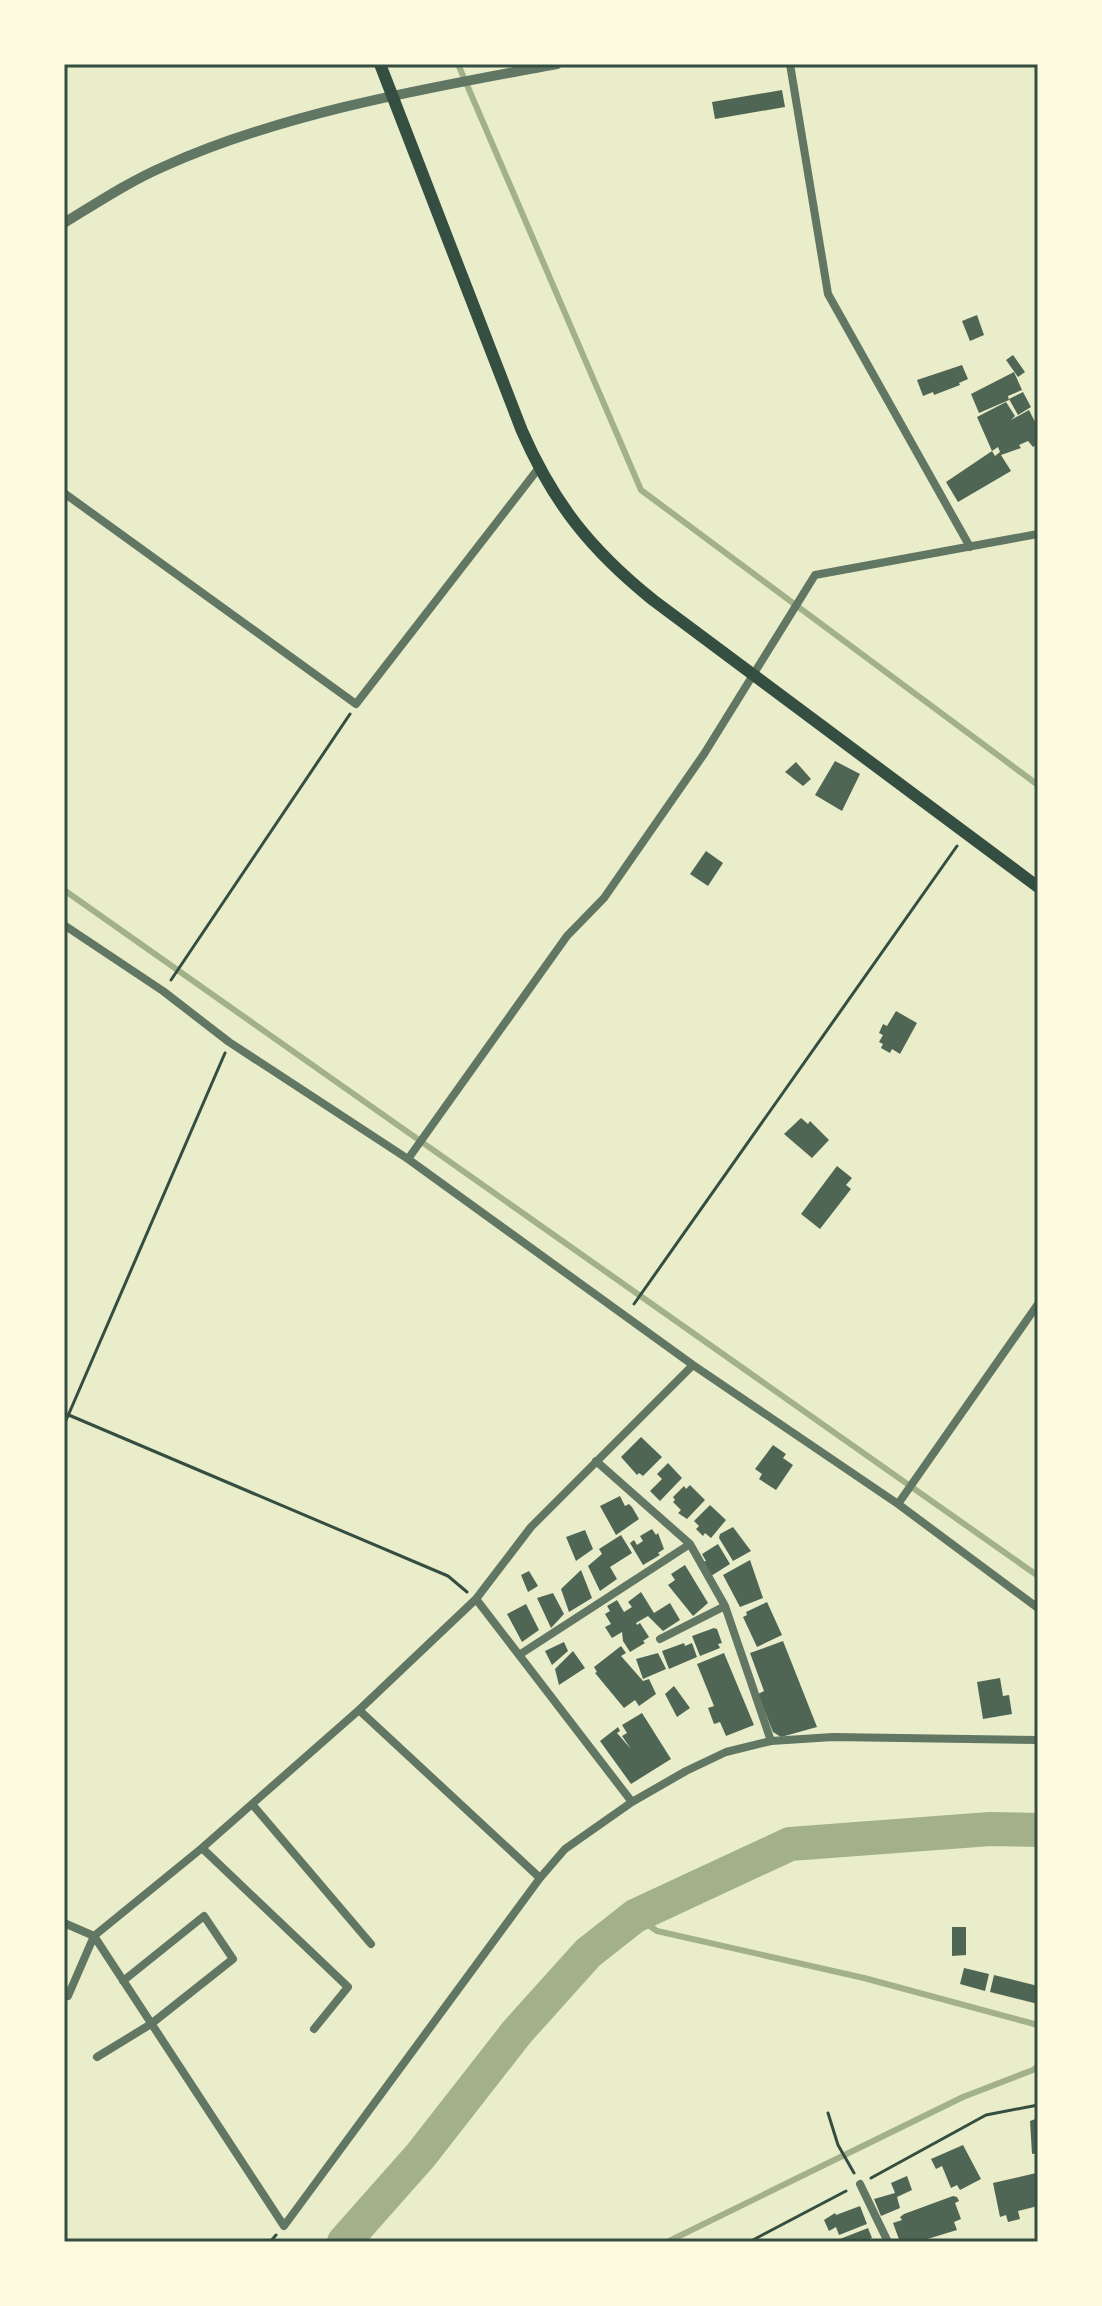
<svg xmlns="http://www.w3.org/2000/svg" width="1102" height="2306" font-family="Quicksand,sans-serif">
	<rect width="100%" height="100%" fill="#e9edc9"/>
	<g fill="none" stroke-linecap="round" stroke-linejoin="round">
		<!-- stream -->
		<path stroke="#a3b18a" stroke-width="6" d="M458,64L641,490L1038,785
			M64,890L1038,1576
			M635,1916L657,1931L864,1978L1038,2025
			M667,2242L963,2097L1033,2070L1038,2066"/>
		<!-- river -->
		<path stroke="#a3b18a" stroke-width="34" d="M344,2242L421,2155L517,2032L588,1953L635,1916L790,1844L990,1829L1038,1830"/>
	</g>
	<!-- building -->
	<path fill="#4f6655" d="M782,90L785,107L715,119L712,102Z
		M977,315L984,335L970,341L962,321Z
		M1013,355L1025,372L1018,377L1006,360Z
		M962,365L968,379L959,383L960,385L934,395L933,392L923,396L917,380Z
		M1014,372L1022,390L1008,396L1009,400L979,413L971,394Z
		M1023,392L1031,407L1018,415L1009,399Z
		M1006,402L1015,416L1011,420L1029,410L1037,426L1038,444L1033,447L1028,441L1019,445L1021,448L1001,455L1011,471L958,502L946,482L992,451L995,456L1000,452L998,447L992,451L977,417Z
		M835,761L860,774L842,811L815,795Z
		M796,762L811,779L803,786L785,772Z
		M706,851L723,863L708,886L690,874Z
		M896,1011L917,1023L900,1054L892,1049L890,1053L881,1048L883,1044L879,1042L883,1035L879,1033L883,1024L887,1026Z
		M801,1118L808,1124L810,1121L829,1140L812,1158L784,1134Z
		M837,1166L852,1178L846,1185L851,1189L820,1229L801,1214Z
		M641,1437L662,1457L643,1476L639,1473L637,1475L621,1457Z
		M773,1445L786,1454L783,1458L793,1465L776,1490L759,1479L762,1474L755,1469Z
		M668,1463L682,1478L660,1501L650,1491L662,1479L657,1474Z
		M690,1485L705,1500L687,1519L678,1513L681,1510L673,1502L675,1500L673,1497L684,1486L686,1489Z
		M620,1496L625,1506L629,1504L632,1507L639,1519L616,1535L600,1506Z
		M710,1505L726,1520L711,1538L705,1533L703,1536L696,1529L699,1526L694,1521Z
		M733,1527L751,1551L733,1561L719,1538L720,1534Z
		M652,1529L656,1535L658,1533L664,1549L658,1553L660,1555L643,1565L630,1543L634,1540L637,1545L643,1541L640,1536Z
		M585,1530L593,1549L576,1561L566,1537Z
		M621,1535L632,1553L610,1567L617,1579L600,1591L588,1566L602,1554L599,1549Z
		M718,1544L730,1564L711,1576L703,1562L706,1561L702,1554Z
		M750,1560L763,1598L740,1607L723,1575Z
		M685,1565L708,1603L693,1616L668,1585L675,1580L671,1574Z
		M581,1570L592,1598L569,1612L561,1589Z
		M529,1571L538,1586L528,1592L521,1575Z
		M641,1592L654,1613L670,1603L680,1620L663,1631L648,1616L636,1623L637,1625L640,1623L649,1637L643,1641L645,1643L630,1652L623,1641L622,1632L612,1638L610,1635L605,1627L611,1624L605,1614L610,1611L607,1606L617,1600L624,1612L632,1607L628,1602Z
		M553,1593L564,1614L551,1628L537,1598Z
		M767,1602L782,1635L757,1647L743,1617L747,1615L746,1612Z
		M526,1604L539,1630L522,1642L507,1614Z
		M714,1628L717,1629L722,1643L718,1644L720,1648L700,1656L692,1636Z
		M783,1641L817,1727L781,1737L773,1732L758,1694L764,1691L750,1653Z
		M564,1642L568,1651L552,1665L545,1651Z
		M684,1643L685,1646L692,1643L697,1657L669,1669L662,1651Z
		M621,1646L626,1653L621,1656L643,1681L649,1679L656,1694L639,1706L635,1700L624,1708L595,1673L597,1672L594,1667Z
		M573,1651L585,1668L559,1685L555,1669Z
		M658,1653L666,1669L643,1679L636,1659Z
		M724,1653L754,1725L726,1736L720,1722L714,1724L708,1708L714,1706L697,1664Z
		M1000,1678L1003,1696L1009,1695L1012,1714L983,1719L977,1682Z
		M674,1686L690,1708L677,1717L665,1694Z
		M642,1713L671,1759L631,1784L600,1741L618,1727L620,1731L617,1733L631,1749L622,1736L627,1733L622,1725Z
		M952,1927H966V1955L952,1956Z
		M964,1968L989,1974L985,1991L960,1984Z
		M994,1975L1038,1986V2004L990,1992Z
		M1038,2118V2153L1032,2154L1030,2121Z
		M963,2145L981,2179L960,2190L957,2185L951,2188L942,2166L936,2169L931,2159Z
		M1036,2173L1038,2206L1018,2211L1020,2219L1008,2222L1006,2215L1000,2217L993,2183Z
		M907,2176L912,2190L897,2197L900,2208L881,2216L874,2199L895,2193L891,2183Z
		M953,2196L957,2197L959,2201L955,2203L961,2219L954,2222L957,2230L924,2240V2242H900L893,2223L902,2220L900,2217L904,2214Z
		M860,2206L867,2224L839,2235L836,2227L829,2231L824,2220L835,2213L836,2215Z
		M868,2228L872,2238L862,2242H841L840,2239Z"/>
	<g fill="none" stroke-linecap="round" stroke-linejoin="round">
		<!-- path -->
		<path stroke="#344e41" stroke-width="3" d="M171,980L350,714
			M634,1304L957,846
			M64,1413L448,1576L467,1592
			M64,1425L225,1053
			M828,2113L838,2145L854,2173
			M871,2178L986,2115L1038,2105
			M270,2242L276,2235
			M749,2242L846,2191"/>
		<!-- minor -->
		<path stroke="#617663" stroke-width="8" d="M790,64L828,294L970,547
			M64,493L356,704L538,469
			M64,925L163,991L229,1042L408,1159L693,1365L898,1504L1038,1608
			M408,1159L567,936L604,898L704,754L815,575L1038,534
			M596,1461L690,1544L725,1606L771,1741
			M898,1504L1038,1304
			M476,1599L632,1802
			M660,1639L725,1606
			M519,1655L690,1544
			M359,1710L540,1878
			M252,1804L371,1944
			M202,1848L348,1987L314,2029
			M64,1923L94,1936L284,2226L540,1878L565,1849L632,1802L686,1771L726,1752L771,1741L833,1737L1038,1740
			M68,1996L94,1936L202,1848L359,1710L476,1599L531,1527L693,1365
			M97,2057L151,2024L233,1959L204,1916L123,1981
			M860,2184L888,2242"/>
		<!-- tertiary -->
		<path stroke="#617663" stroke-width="10" d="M64,223C97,203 130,181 165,166C285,112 428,88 557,64"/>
		<!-- secondary -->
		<path stroke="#344e41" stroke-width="12" d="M380,64L522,431C554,504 591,550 653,600L1038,887"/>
	</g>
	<!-- border -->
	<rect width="1102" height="2306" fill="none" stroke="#fefae0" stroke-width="132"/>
	<rect x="66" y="66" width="970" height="2174" fill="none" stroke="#344e41" stroke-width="3"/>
</svg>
